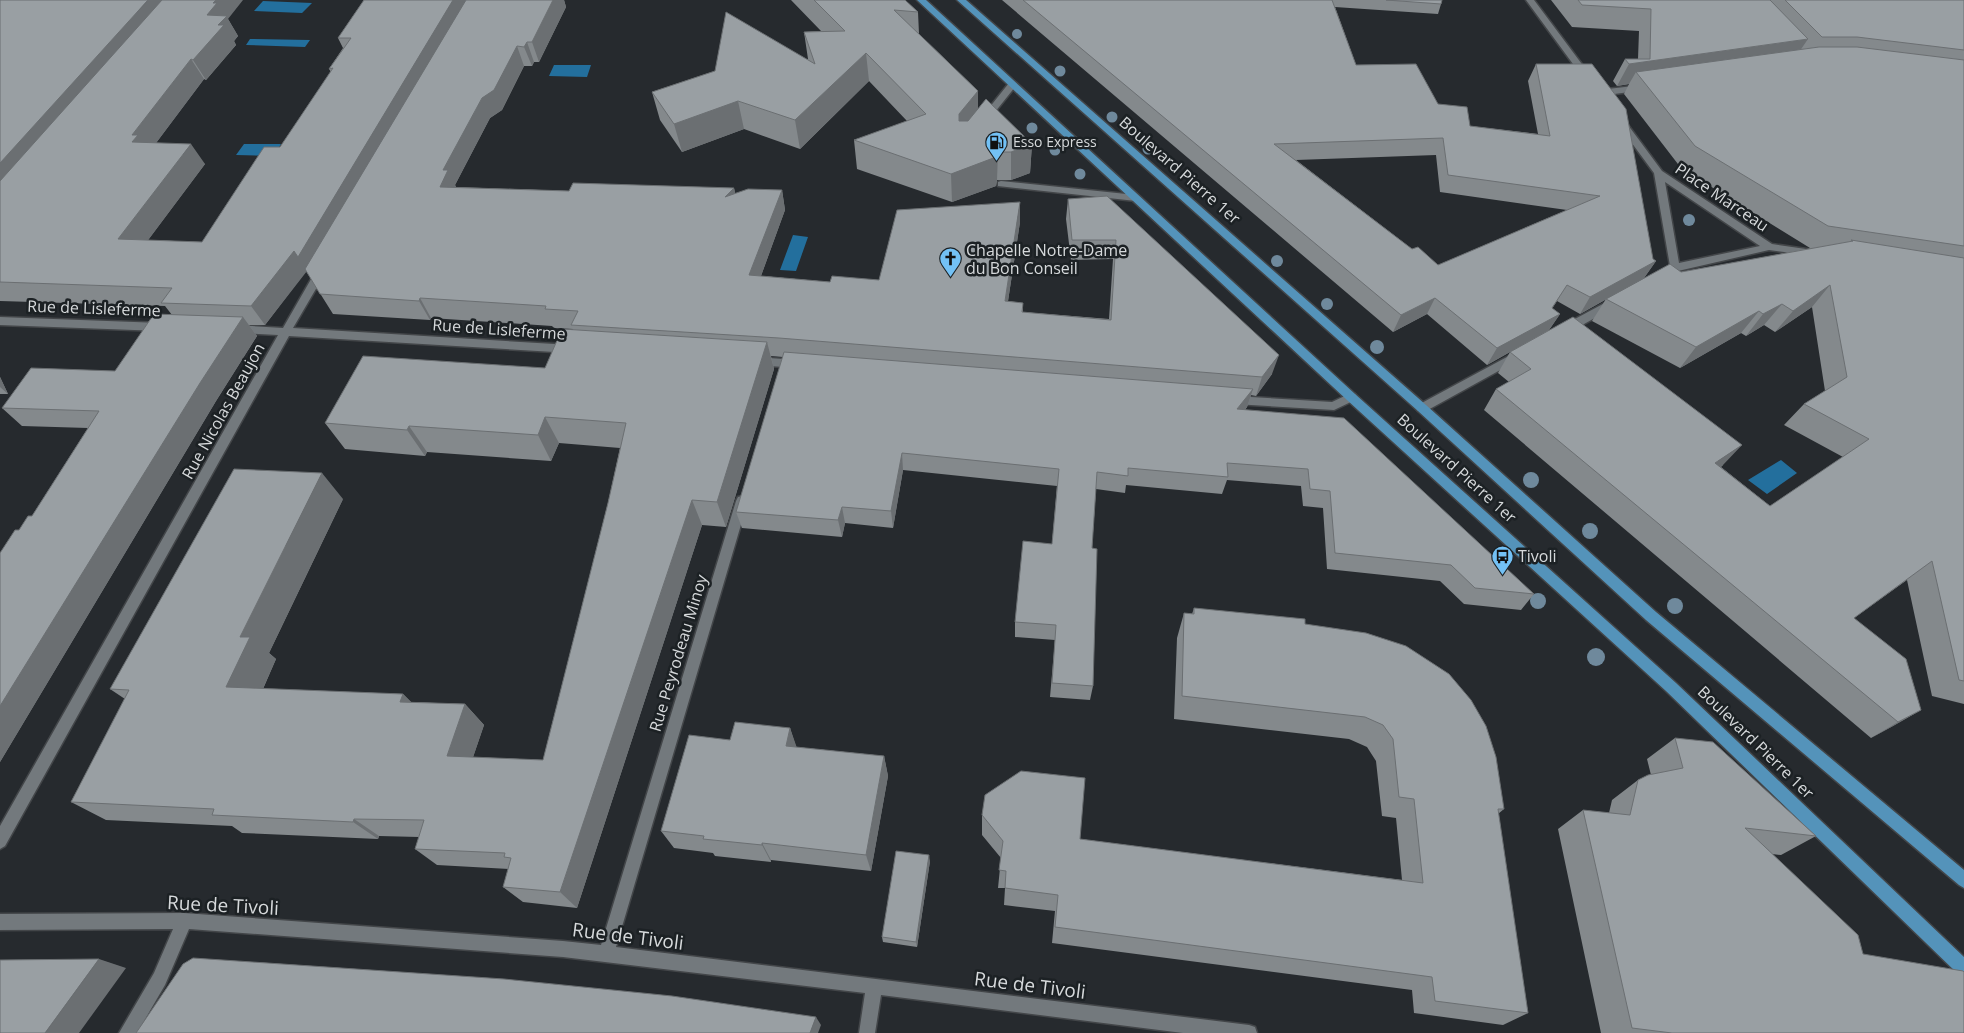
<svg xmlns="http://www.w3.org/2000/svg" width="1964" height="1033" font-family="'Open Sans',sans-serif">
	<rect width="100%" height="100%" fill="#262a2e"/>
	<!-- water -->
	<path fill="#236f9d" d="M263,1L312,3L302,13L254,11Z
		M250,39L310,40L305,47L246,45Z
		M554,65H591L587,77L549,76Z
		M244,144H281L274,156L236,155Z
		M793,235L808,237L796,271L780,270Z
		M1781,460L1797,473L1767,494L1748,480Z"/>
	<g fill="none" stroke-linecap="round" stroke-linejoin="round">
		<defs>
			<path id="minor" d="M1526,0H1534L1590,75V79H1584Z
				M1012,82L1015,83V87L987,122H981V118L1009,83Z
				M1642,85L1647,88L1645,90L1599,96L1594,93L1599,90Z
				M1622,120L1625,121L1662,171L1772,244L1813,250L1817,252L1818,254L1817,256L1769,250L1678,271L1662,279L1658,278L1657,275L1670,266L1654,173L1617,123ZM1665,182L1760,246L1679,263Z
				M1001,181L1136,195L1141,198L1136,201L998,186V182Z
				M322,266L327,270L293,328L571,345L577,349L571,353L289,336L5,846L0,849V826L278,335L236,333L231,329L236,325L283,328L318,267Z
				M1614,298L1619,302L1618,305L1568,333H1560L1559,330L1560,327Z
				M0,317L161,323L166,327L161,331L0,325Z
				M1518,351L1524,355L1522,358L1426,411H1418L1416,408L1418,405Z
				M755,357L798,360L804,364L798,368L755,365L749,361Z
				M1351,393L1355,394L1357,397L1355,400L1334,410L1234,404L1228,400L1234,396L1332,402Z
				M742,496L746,497L748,501L616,947L1249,1025L1255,1027L1257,1033H1183L881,995L875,1033H859L865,993L563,957L189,929L165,985L137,1033H119L154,973L173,929L0,930V914L184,913L563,941L601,945L736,501L738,497Z"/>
			<path id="major" d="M917,0H926L1355,394L1676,683L1964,957V976L1958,974L1666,691L1347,400Z
				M957,0H966L1426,405L1656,612L1964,870V888L1959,885L1646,620L1418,411Z"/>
		</defs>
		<!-- minor casing -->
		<use href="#minor" stroke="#434649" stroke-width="3"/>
		<!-- major casing -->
		<use href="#major" stroke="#434649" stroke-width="3"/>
		<!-- minor -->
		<use href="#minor" fill="#73797d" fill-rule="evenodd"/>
		<!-- major -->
		<use href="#major" fill="#5493ba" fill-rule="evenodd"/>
	</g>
	<!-- trees -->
	<g fill="#6f899c">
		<circle cx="1017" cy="34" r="5"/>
		<circle cx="1060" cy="71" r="5.5"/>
		<circle cx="1112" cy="117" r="5.5"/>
		<circle cx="1032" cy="128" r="5.5"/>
		<circle cx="1148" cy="149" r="5.5"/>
		<circle cx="1055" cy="150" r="5.5"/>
		<circle cx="1080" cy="174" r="5.5"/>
		<circle cx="1689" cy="220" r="6"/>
		<circle cx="1277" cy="261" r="6"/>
		<circle cx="1327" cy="304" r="6"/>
		<circle cx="1377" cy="347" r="7"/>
		<circle cx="1531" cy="480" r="8"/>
		<circle cx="1590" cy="531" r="8"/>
		<circle cx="1538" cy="601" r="8"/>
		<circle cx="1675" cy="606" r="8"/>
		<circle cx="1596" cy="657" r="9"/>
	</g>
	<!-- wall -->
	<path fill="#84898c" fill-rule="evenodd" d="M0,0L228,19L238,36L234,41L236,45L206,80L204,79L156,143L205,164L148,240L202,242L280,147L331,72L329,69L343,48L338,38L364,0H564L566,7L539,62H534L532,66H524L502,110L490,118L455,185L456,187L569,191L734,188L735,193L782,190L785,210L761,276L830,282L879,280L1020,222L1008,301L1023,303V312L1109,319L1113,259L1071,260L1066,219L1068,199L1272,374L1256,396L1251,395L1247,407L1245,410L1534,594L1521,610L1464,604L1440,581L1327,569L1323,508L1303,506L1301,486L1227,480L1222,494L1126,485L1125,493L1096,489L1092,548L1093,686L1090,700L1050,697L1055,640L1015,637V622L1052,544L1057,486L903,470L893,528L845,523L842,537L742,528L736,512L783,357L771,356L774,369L726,527L702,525L577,908L523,902L503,887L509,869L437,865L415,849L419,837L379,836L378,839L242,833L232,826L106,820L71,802L125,699L110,689L343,499L269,653L276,659L263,689L403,694L411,702L465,704L484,725L473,757L543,760L608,503L620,448L559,443L551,461L427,452L425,456L345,449L325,423L545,368L573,329L554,328L552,326L431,318L430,320L333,314L306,271L265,325H249L257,336L216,401L0,762V553L32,516L88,428L22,426L2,408L115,371L172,315L165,306L0,301Z
		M791,0H905L918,12L919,34L978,91V109L1032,144L1030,173L1011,180H997L996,186L952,202L857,169L854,140L907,121L869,81L800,149L744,129L682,152L660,120L652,92L715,71L808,59L804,32L821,31Z
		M1002,0H1442L1441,4L1438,14L1335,7L1356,65L1438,104L1470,126L1538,134L1528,81L1536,64L1653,259L1656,261L1644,278L1580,314L1557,301L1552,308L1560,314L1549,330L1723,465L1721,467L1770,506L1843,457L1784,425L1804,404L1825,391L1812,307L1775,332L1764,325L1746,336L1741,333L1680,368L1592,321L1606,299L1681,272L1813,248H1810L1681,168L1624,94L1629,84L1617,86L1613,81L1625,59H1638L1639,31L1572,27L1551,0H1964V704L1932,696L1907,580L1854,618L1921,710L1893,726L1871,738L1484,410L1496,389L1509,382L1498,373L1510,352L1487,365L1427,314L1393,332ZM1436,155L1440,192L1567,210L1438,265L1412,249L1296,160Z
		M0,377L8,394H0Z
		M1194,608L1305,624L1504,809L1498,814L1528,1013L1503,1025L1414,1013L1412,990L1052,943L1055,911L1004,905L1005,888H998L1001,858L982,835V815L1080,839L1402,880L1396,818L1382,816L1376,761L1367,747L1349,739L1174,719L1177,638L1184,613L1192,614Z
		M790,728L796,747L884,756L888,776L871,871L771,860V862L715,856L713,853L674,848L661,831L730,740Z
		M1675,738L1816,836L1781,855L1772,854L1863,954L1964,1033H1601L1558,829L1583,810L1609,813L1612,800L1638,780L1651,775L1647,759Z
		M930,861L917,947L883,942L882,937Z"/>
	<!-- shaded-wall -->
	<path fill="#6b6f72" d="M148,0H178L0,203V163Z
		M216,0H243L228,19L238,36L234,41L236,45L206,80L193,60L207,15L213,3Z
		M453,0H473L307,271L265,325L251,306Z
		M553,0H564L566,7L539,62L532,42Z
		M1808,39L1793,61L1636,72L1629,84L1617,86L1629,64Z
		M527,42L534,62L532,66L524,47Z
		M517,46L524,66L502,110L490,118L455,185L458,190L440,187L443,170L482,98Z
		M866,53L869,81L800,149L795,120Z
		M191,59L204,79L150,151L132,142V135Z
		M978,91V120L960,143L959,114Z
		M738,101L744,129L682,152L674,124Z
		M191,144L205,164L134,259L118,239Z
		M1032,144L1030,173L1011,180V152Z
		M998,152L997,180L996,186L952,202L951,174Z
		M734,188L739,208L725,197Z
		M782,190L785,210L754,295L749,275Z
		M1020,202V222L1005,321V301Z
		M1656,261L1644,278L1580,314L1590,297Z
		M1567,285L1543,323L1560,314L1549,330L1487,365L1497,348L1552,308Z
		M1830,285L1812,307L1775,332L1793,311Z
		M420,298L431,318L430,320L419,301Z
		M1435,298L1427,314L1393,332L1401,315Z
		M1782,304L1764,325L1746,336L1763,314Z
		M1759,311L1741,333L1680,368L1696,347Z
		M243,317L257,336L216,401L0,762V706L200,383Z
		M767,342L774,369L726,527L717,502Z
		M1279,355L1272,374L1256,396L1262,377Z
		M0,377L8,394L0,387Z
		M1253,389L1247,407L1232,427L1237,409Z
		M545,417L559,443L551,461L538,435Z
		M409,426L427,452L425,456L407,430Z
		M1742,445L1723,465L1697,483L1715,463Z
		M902,453L903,470L893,528L891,511Z
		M322,473L343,499L269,653L276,659L254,709L226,687L240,637Z
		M692,500L702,525L577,908L560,892Z
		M842,507L845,523L842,537L838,520Z
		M403,694L424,715L400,702Z
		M465,704L484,725L467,775L447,756Z
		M1921,710L1893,726L1871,738L1898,722Z
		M790,728L797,748L786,746Z
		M884,756L888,776L871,871L866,855Z
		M354,819L379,836L378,839L353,822Z
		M762,843L771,860V862L762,845Z
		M929,855L930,861L917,947L916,942Z
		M99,959L126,968L79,1033H45Z
		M816,1017L821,1025L818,1033H810Z"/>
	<!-- building -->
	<path fill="#999fa3" stroke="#6b6f72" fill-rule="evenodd" d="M0,0H148L0,163Z
		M162,0H216L213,3H217L207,15L227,16L218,25H224L193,60L191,59L132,135H138L132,142L191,144L118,239L202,242L264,147H280L333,68L329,69L351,38H338L364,0H453L298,257L294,251L251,306L161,303L172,288L0,282V181Z
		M466,0H553L532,42H527L524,47L517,46L494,90L482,98L443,170H448L440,187L569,191L573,183L734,188L725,197L748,189L782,190L749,275L830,282L832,276L879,280L897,210L1020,202L1005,301L1023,303L1022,312L1111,320L1116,240H1072L1068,199L1107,196L1279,355L1262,377L779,338L571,325L578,311L545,309L546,306L420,298L419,301L320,294L305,269Z
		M814,0H905L918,12L894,10L978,91L959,114V121H968L986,99L1032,144L1011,152H998L996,157L951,174L854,140L926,114L866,53L795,120L738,101L674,124L652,92L715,71L726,12L815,64L804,32L845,31Z
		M1023,0H1332L1356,65L1416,64L1438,104L1467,107L1470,126L1550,136L1536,64H1592L1626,109L1653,259L1656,261L1590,297L1567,285L1552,308L1560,314L1497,348L1435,298L1401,315ZM1443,138L1448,175L1600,196L1438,265L1418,247L1412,249L1274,144Z
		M1386,0H1442L1441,4Z
		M1578,0H1770L1808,39L1629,64L1625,59H1650L1651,9L1582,5Z
		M1785,0H1964V50L1857,37H1822Z
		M1819,47H1857L1964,60V246L1828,226L1695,146L1636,72Z
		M1851,240L1964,258V681L1959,680L1932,561L1854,618L1906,659L1921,710L1898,722L1496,389L1531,369L1510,352L1573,317L1742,445L1715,463L1770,506L1869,439L1804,404L1847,377L1830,285L1793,311L1782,304L1763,314L1759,311L1696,347L1606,299L1670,264L1681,272L1853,241Z
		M154,314L243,317L200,383L0,706V553L15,530H19L28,516H32L99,411L2,408L31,368L115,371Z
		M562,329L767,342L717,502L692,500L560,892L503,887L511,858L504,857L505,853L415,849L424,820L354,819L353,822L212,815L214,809L71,802L129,690L110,689L234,469L322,473L240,637H250L226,687L403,694L400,702L465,704L447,756L543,760L608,503L626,423L545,417L538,435L409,426L407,430L325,423L363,356L545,368Z
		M784,352L1253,389L1237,409L1344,418L1534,594L1475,588L1451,565L1335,553L1330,491L1310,489L1308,469L1227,463L1228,477L1128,468V476L1097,472L1092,548L1097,549L1093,686L1052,683L1056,625L1015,622L1023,541L1052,544L1059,469L902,453L891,511L842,507L838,520L736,512Z
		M1194,608L1305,619V624L1366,633L1406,646L1449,674L1471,700L1486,726L1496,757L1504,809H1498L1528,1013L1435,1001L1432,977L1055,927L1058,895L1005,888L1006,871L999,870L1003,841L982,815L985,795L1021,771L1085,778L1080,839L1423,883L1414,799L1399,797L1393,739L1383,725L1365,717L1182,696L1184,613L1194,614Z
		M735,722L790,728L786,746L884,756L866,855L762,843V845L703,839L704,836L661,831L689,735L730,740Z
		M1675,738L1713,742L1816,836L1745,828L1858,935L1863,954L1963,971L1964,972V1033H1672L1632,1028L1583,810L1630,815L1638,780L1648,775L1683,768Z
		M896,851L929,855L916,942L882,937Z
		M193,958L504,979L672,996L816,1017L810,1033H136L183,964Z
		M99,959L45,1033H0V960Z"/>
	<!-- icons -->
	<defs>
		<symbol id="fuel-pin" viewBox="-11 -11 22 30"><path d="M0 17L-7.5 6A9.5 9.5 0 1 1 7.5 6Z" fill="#73c1f5" stroke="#1c2124"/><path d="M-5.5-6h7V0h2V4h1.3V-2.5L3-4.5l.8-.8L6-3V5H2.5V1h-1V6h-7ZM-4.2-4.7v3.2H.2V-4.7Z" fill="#111"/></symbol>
		<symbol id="church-pin" viewBox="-11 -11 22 30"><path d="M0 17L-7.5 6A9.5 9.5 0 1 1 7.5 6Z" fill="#73c1f5" stroke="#1c2124"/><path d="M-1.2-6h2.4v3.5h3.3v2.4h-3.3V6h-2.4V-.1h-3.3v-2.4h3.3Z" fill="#111"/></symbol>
		<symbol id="bus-pin" viewBox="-11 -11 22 30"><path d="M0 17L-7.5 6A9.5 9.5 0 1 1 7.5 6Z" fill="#73c1f5" stroke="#1c2124"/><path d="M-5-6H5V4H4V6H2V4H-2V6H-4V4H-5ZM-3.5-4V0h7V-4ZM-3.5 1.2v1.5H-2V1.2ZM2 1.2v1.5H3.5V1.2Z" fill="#111"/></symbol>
	</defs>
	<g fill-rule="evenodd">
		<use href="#fuel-pin" x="984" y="130" width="25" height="34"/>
		<use href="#church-pin" x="938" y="246" width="25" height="34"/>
		<use href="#bus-pin" x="1490" y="544" width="25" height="34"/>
	</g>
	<g text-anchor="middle" stroke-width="5" stroke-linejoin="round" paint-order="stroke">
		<!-- far-poi labels -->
		<g font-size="14" fill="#d6d9db" stroke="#1c2124" text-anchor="start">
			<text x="1013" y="147">Esso Express</text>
		</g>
		<!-- street labels -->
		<g font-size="16" fill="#d6d9db" stroke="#1c2124">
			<text transform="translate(1180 170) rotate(41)" y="6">Boulevard Pierre 1er</text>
			<text transform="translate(1722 197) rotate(34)" y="6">Place Marceau</text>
			<text transform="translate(94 308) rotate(2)" y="6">Rue de Lisleferme</text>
			<text transform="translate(499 329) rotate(4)" y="6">Rue de Lisleferme</text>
			<text transform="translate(223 411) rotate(-61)" y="6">Rue Nicolas Beaujon</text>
			<text transform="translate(1457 468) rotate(42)" y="6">Boulevard Pierre 1er</text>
			<text transform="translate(678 653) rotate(-73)" y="6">Rue Peyrodeau Minoy</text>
			<text transform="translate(1756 742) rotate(44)" y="6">Boulevard Pierre 1er</text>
		</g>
		<!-- poi labels -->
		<g font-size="16" fill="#d6d9db" stroke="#1c2124" text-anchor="start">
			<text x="966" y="256">Chapelle Notre-Dame<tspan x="966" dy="18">du Bon Conseil</tspan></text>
			<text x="1518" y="562">Tivoli</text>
		</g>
		<!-- near-street labels -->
		<g font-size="19" fill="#d6d9db" stroke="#1c2124">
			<text transform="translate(223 905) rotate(3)" y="7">Rue de Tivoli</text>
			<text transform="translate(628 936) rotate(7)" y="7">Rue de Tivoli</text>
			<text transform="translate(1030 985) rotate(7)" y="7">Rue de Tivoli</text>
		</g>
	</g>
</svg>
